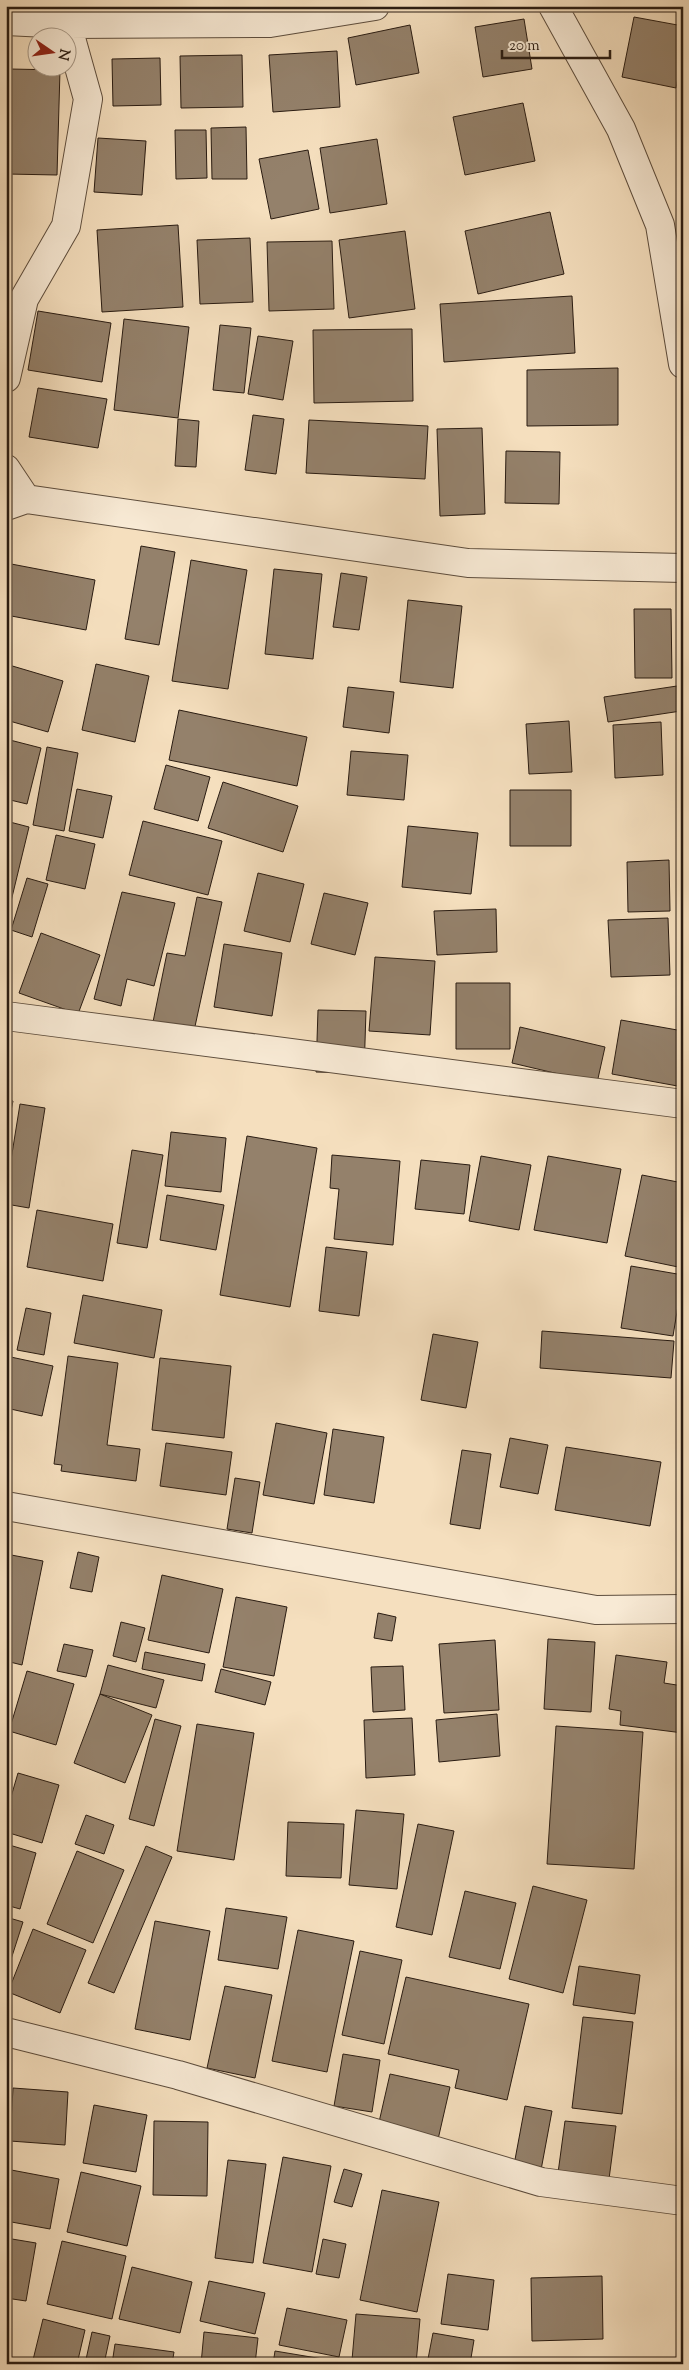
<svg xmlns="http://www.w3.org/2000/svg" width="689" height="2370" font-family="'Sorts Mill Goudy',serif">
	<rect width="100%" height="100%" fill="#f5dfbe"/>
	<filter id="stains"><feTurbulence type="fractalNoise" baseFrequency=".004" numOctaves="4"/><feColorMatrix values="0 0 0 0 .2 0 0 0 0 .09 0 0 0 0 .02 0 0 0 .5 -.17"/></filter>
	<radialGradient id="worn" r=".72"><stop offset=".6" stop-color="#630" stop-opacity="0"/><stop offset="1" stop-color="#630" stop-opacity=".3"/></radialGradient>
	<!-- building -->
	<path fill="#94816b" stroke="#2a1c12" d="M634,17L683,26V50L676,88L622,77Z
		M524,19L532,69L483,77L475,27Z
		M410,25L419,73L356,85L348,38Z
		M337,51L340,107L273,112L269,55Z
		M242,55L243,107L181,108L180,56Z
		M160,58L161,105L113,106L112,59Z
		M10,69L60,70L57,175L7,174Z
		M523,103L535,161L465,175L453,117Z
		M246,127L247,179H212L211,128Z
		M175,130H206L207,178L176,179Z
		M98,138L146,141L142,195L94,192Z
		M377,139L387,204L330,213L320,148Z
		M308,150L319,209L271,219L259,159Z
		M550,212L564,274L478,294L465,231Z
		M178,225L183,307L102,312L97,230Z
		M405,231L415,309L349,318L339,240Z
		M250,238L253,302L200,304L197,240Z
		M332,241L334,309L269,311L267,242Z
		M572,296L575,353L444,362L440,304Z
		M38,311L111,323L102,382L28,370Z
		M124,319L189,327L178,418L114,410Z
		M220,325L251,328L244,393L213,390Z
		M412,329L413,401L314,403L313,330Z
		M258,336L293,341L283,400L248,394Z
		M618,368V425L527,426V370Z
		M38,388L107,399L98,448L29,437Z
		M253,415L284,419L276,474L245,470Z
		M178,419L199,421L196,467L175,466Z
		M309,420L428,426L425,479L306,473Z
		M482,428L485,514L440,516L437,429Z
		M506,451L560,452L559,504L505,503Z
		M141,546L175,552L159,645L125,639Z
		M191,560L247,570L228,689L172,681Z
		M6,563L95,580L86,630L6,615Z
		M274,569L322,574L313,659L265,654Z
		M341,573L367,577L359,630L333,627Z
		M408,600L462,606L453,688L400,682Z
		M634,609H671L672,678H635Z
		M96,664L149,676L135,742L82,730Z
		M9,665L63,681L48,732L6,720V674Z
		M677,686L681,711L608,722L604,697Z
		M348,687L394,692L389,733L343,727Z
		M179,710L307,737L297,786L169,760Z
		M569,721L572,772L529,774L526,724Z
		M661,722L663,775L615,778L613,725Z
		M6,739L41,748L27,804L6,799Z
		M47,747L78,753L64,831L33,825Z
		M351,751L408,755L404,800L347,795Z
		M166,765L210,777L198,821L154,809Z
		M223,782L298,806L283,852L208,828Z
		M77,789L112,796L103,838L69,831Z
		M510,790H571V846H510Z
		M6,821L29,827L6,922Z
		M143,821L222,841L208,895L129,875Z
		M408,826L478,833L471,894L402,887Z
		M56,835L95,844L85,889L46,880Z
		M669,860L670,911L628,912L627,862Z
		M258,873L304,884L290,942L244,931Z
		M27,878L48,884L32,937L11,930Z
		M122,892L175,903L154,986L127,979L121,1006L94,999Z
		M324,893L368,903L355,955L311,944Z
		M197,897L222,902L194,1031L153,1022L167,953L185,956Z
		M496,909L497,952L437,955L434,911Z
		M668,918L670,975L611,977L608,920Z
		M41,933L100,955L78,1014L19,993Z
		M224,944L282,953L272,1016L214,1007Z
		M375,957L435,961L430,1035L369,1031Z
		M456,983H510V1049H456Z
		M318,1010L366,1011L364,1073L316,1072Z
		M621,1020L683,1031V1087L612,1074Z
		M520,1027L605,1047L597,1083L512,1063Z
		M6,1100L13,1101L6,1136Z
		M20,1104L45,1108L29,1208L6,1204V1191Z
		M171,1132L226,1138L221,1192L165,1186Z
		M247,1136L317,1148L290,1307L220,1295Z
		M132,1150L163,1155L147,1248L117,1243Z
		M332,1155L400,1161L393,1245L334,1239L339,1189L330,1188Z
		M481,1156L531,1165L519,1230L469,1221Z
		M548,1156L621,1169L607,1243L534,1230Z
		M421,1160L470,1165L464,1214L415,1209Z
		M642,1175L683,1183V1268L625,1256Z
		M167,1195L224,1205L216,1250L160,1240Z
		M37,1210L113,1224L103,1281L27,1267Z
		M326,1247L367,1252L359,1316L319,1311Z
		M631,1266L683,1275L673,1336L621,1328Z
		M83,1295L162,1310L154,1358L74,1343Z
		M26,1308L51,1313L44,1355L17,1350Z
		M542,1331L674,1341L671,1378L540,1368Z
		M433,1334L478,1342L466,1408L421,1400Z
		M6,1356L53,1366L42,1416L6,1408Z
		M68,1356L118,1363L107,1445L140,1449L136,1481L61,1471L62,1465L54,1464Z
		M160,1358L231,1366L224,1438L152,1430Z
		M276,1423L327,1433L314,1504L263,1495Z
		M333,1429L384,1437L374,1503L324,1495Z
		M510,1438L548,1445L538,1494L500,1487Z
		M166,1443L232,1452L226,1495L160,1486Z
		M566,1447L661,1462L650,1526L555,1510Z
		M462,1450L491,1454L480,1529L450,1524Z
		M235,1478L260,1482L252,1533L227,1529Z
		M78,1552L99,1557L92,1592L70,1588Z
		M6,1554L43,1561L22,1665L6,1661Z
		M162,1575L223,1589L209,1653L148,1640Z
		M236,1597L287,1607L274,1676L223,1667Z
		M378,1613L396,1617L392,1641L374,1638Z
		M121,1622L145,1628L136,1662L113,1656Z
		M548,1639L595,1642L591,1712L544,1709Z
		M495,1640L499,1710L444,1713L439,1644Z
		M64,1644L93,1650L86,1677L57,1671Z
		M145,1652L205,1664L202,1681L142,1669Z
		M616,1655L667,1662L664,1683L683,1686V1733L620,1725L621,1711L609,1709Z
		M108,1665L164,1680L156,1708L100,1694Z
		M403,1666L405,1710L373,1712L371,1667Z
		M221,1669L271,1682L265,1705L215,1692Z
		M27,1671L74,1684L56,1745L9,1731Z
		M6,1672L11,1674L6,1694Z
		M100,1694L152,1715L125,1783L74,1763Z
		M497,1714L500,1756L439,1762L436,1720Z
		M412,1718L415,1775L366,1778L364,1720Z
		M155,1719L181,1726L154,1826L129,1819Z
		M197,1724L254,1733L234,1860L177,1851Z
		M556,1726L643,1732L634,1869L547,1864Z
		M18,1773L59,1785L42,1843L6,1832V1814Z
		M356,1810L404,1814L397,1889L349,1885Z
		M86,1815L114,1825L104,1854L75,1844Z
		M288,1822L344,1824L341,1878L286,1876Z
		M418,1824L454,1831L432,1935L396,1927Z
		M6,1844L36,1853L20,1909L6,1905Z
		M146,1846L172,1857L114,1993L88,1983Z
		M77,1851L124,1870L93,1943L47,1924Z
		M533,1886L587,1900L563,1993L509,1979Z
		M465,1891L516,1903L500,1969L449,1957Z
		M226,1908L287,1917L278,1969L218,1960Z
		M6,1917L23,1922L6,1975Z
		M155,1921L210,1931L190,2040L135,2029Z
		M33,1929L86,1950L60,2013L8,1992Z
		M298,1930L354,1941L327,2072L272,2061Z
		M360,1951L402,1960L384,2044L342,2035Z
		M579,1966L640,1975L635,2014L573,2005Z
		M406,1977L529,2004L507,2100L455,2088L459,2070L388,2054Z
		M225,1986L272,1995L255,2078L207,2068Z
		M583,2017L633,2022L622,2114L572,2108Z
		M343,2054L380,2060L372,2112L334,2106Z
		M390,2074L450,2087L434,2157L374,2144Z
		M13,2088L68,2092L65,2145L10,2141Z
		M94,2105L147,2115L136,2172L83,2163Z
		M525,2106L552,2111L541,2170L514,2165Z
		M154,2121L208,2122L207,2196L153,2195Z
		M565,2121L616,2126L609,2179L558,2173Z
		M283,2157L331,2166L312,2272L263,2263Z
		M228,2160L266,2164L253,2263L215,2258Z
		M6,2169L59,2179L50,2229L6,2221Z
		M344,2169L362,2174L352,2207L334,2202Z
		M81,2172L141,2186L127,2246L67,2232Z
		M382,2190L439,2202L417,2312L360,2300Z
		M6,2238L36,2243L26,2301L6,2298Z
		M323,2239L346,2244L339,2278L316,2274Z
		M62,2241L126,2256L112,2319L47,2304Z
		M132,2267L192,2282L180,2333L119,2319Z
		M448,2274L494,2280L488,2330L441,2324Z
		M602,2276L603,2339L532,2341L531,2278Z
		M209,2281L265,2293L255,2334L200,2321Z
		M287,2308L347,2320L339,2357L279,2345Z
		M356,2314L420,2319L416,2364L352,2360Z
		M43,2319L85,2330L77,2364H32Z
		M92,2332L110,2336L104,2364H85Z
		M204,2332L258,2338L255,2364H201Z
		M433,2333L474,2340L470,2364H427Z
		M115,2344L174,2352L172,2364H112Z
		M275,2351L335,2361V2364H273Z"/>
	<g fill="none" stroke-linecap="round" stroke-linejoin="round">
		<defs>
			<path id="minor" d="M6,21L67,24L270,23L375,6
				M6,378L24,299L66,226L88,99L67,24
				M6,469L26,499
				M6,506L26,499L468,563L683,568
				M6,1506L596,1610L683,1609
				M6,2032L178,2075L541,2182L683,2201"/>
			<path id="tertiary" d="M553,6L621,129L660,225L683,364
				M6,1016L683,1104"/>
		</defs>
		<!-- minor casing -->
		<use href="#minor" stroke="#5d4d3d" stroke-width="30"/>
		<!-- tertiary casing -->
		<use href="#tertiary" stroke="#5d4d3d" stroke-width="30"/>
		<!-- minor -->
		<use href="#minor" stroke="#f8ead5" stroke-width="28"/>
		<!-- tertiary -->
		<use href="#tertiary" stroke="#f8ead5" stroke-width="28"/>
	</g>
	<!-- margin -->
	<rect width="689" height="2370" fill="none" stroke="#f5dfbe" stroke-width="25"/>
	<rect x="8" y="8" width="674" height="2355" fill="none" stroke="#2a1c12" stroke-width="2.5"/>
	<rect x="12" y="12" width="664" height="2345" fill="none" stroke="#2a1c12"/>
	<!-- north arrow -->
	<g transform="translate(52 52) rotate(103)"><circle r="24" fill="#f8ead5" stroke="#a69887"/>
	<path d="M0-4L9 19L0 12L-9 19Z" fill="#8f2418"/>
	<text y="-8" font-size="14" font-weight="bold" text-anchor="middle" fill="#2a1c12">N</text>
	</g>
	<!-- scale -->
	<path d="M502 50v8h108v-8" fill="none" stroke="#2a1c12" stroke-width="2.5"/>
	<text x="509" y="50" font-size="15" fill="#2a1c12" stroke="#f8ead5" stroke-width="4" paint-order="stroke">20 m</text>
	<rect width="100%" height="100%" filter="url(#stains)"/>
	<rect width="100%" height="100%" fill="url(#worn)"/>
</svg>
